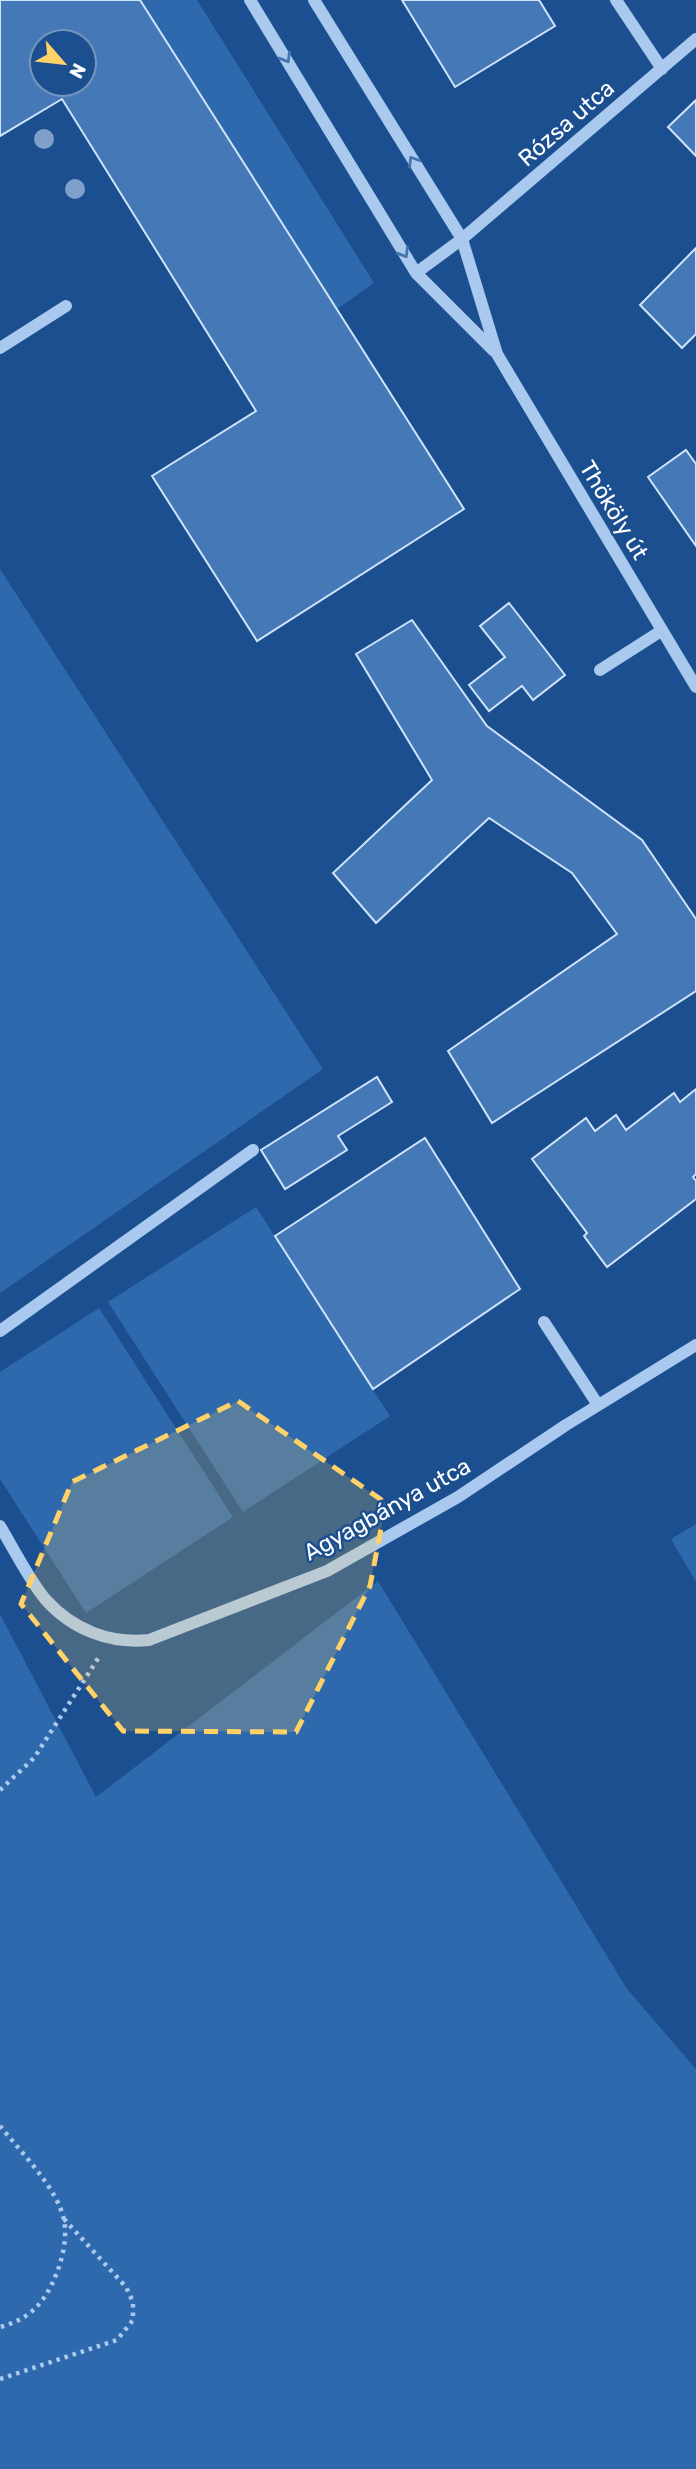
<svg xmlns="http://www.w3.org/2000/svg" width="696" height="2469" font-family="Rubik,sans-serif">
	<rect width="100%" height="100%" fill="#1b4f8f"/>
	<!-- green -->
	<path fill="#2e69ad" d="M140,0H197L374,283L337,309Z
		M0,569L323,1069L0,1293Z
		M256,1207L390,1416L243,1512L108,1302Z
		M99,1308L233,1517L86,1613L0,1479V1372Z
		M696,1524V1582L671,1539Z
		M378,1581L627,1989L696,2069V2469H0V1614L96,1797Z"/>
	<!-- building -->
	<path fill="#4478b7" stroke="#cfe3fa" stroke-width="2" fill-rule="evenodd" d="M0,0H140L464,509L257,641L152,476L256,411L62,99L0,136ZM42,42H84V84H42Z
		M402,0H539L555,26L455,87Z
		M696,100V156L668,127Z
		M696,248V334L682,348L640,305Z
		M686,450L696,464V546L648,477Z
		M509,603L565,675L533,700L522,686L489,711L469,685L505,657L480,626Z
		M412,620L487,726L642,840L696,919V991L492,1123L448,1051L617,934L572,873L489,818L376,923L333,873L432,780L356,654Z
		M377,1077L392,1102L338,1136L347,1150L285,1189L261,1150Z
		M696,1089V1174L693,1177L696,1181V1199L607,1267L584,1236L587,1233L532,1159L586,1118L595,1131L616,1115L626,1130L674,1093L680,1102Z
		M425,1138L520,1289L373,1389L275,1236Z"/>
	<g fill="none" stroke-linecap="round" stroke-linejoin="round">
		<!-- path -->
		<path stroke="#a9c9ee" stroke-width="4.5" stroke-dasharray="3.5 5" stroke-linecap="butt" d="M0,1790L34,1758L99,1657
			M0,2126C20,2151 58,2189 64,2220C68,2241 61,2265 52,2284C40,2308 26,2320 0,2327
			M0,2379L117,2340L133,2320V2302L126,2287L64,2219"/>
		<!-- minor -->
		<path stroke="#a9c9ee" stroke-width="12" d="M250,0L416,273L494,351
			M314,0L462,239L497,354L696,687
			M616,0L662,69
			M416,273L462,239L696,39
			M0,348L66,306
			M600,670L661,631
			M544,1322L598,1405
			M0,1331L253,1150
			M0,1526C13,1548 31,1583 46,1600C73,1630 110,1644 149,1640L327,1571L458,1497L566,1425L696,1345"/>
	</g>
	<!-- trees -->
	<g fill="#7ea0ca">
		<circle cx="44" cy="139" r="10"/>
		<circle cx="75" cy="189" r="10"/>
	</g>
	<!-- one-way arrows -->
	<defs><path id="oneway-chevron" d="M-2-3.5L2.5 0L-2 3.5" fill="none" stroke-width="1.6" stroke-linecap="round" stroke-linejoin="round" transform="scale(1.75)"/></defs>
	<g stroke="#4674ac">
		<use href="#oneway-chevron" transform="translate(286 58) rotate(59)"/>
		<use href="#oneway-chevron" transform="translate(413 161) rotate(-122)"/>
		<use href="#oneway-chevron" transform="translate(404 253) rotate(59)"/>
	</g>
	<!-- marked area -->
	<path fill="#ffd166" fill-opacity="0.2" stroke="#ffd166" stroke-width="5" stroke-dasharray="14 9" stroke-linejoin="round" d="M238,1401L386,1503L370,1586L296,1732L123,1731L21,1604L72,1482Z"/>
	<g text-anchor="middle" stroke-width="5" stroke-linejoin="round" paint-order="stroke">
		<!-- street labels -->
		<g font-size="23" fill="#fff" stroke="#1b4f8f">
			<text transform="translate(566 123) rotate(-41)" y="8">Rózsa utca</text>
			<text transform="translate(614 510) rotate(59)" y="8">Thököly út</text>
			<text transform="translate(387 1509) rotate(-29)" y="8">Agyagbánya utca</text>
		</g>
	</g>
	<!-- north arrow -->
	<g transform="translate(63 63) rotate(118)"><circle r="33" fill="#1b4f8f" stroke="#7695bc" stroke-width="2"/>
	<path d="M0-5L12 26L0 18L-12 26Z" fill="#ffd166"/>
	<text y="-10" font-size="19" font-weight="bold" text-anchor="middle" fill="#ffffff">N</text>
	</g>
</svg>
